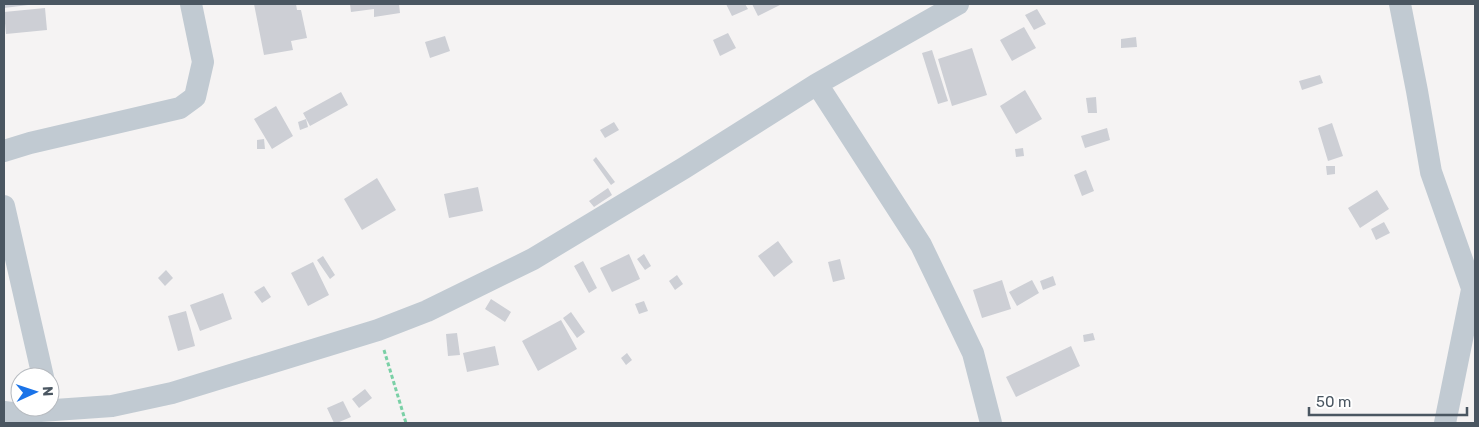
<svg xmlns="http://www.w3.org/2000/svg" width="1479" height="427" font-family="Rubik,sans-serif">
	<rect width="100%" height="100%" fill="#f5f3f3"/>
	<!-- building -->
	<path fill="#cdcfd5" d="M4,4H28V5L4,8Z
		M254,4H296L297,10H301L307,38L291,41L293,50L264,55Z
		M350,4H399L400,13L374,17V9L351,12Z
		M726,4H745L748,9L732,16Z
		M752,4H782L758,16Z
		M45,8L47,30L6,34L4,12Z
		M1037,9L1046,24L1034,30L1025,15Z
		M1024,27L1036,48L1012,61L1000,40Z
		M728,33L736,48L720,56L713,40Z
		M445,36L450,51L430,58L425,42Z
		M1136,37L1137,47L1121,48V39Z
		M972,48L987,95L952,106L938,59Z
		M932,50L948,101L938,104L922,53Z
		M1320,75L1323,83L1302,90L1299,81Z
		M1025,90L1042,119L1016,134L1000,106Z
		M341,92L348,105L310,126L303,113Z
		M1096,97L1097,113H1088L1086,98Z
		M276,106L293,136L272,149L254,119Z
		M306,119L308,127L300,130L298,122Z
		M614,122L619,130L605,138L600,130Z
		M1332,123L1343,156L1328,161L1318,128Z
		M1107,128L1110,140L1085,148L1081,136Z
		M264,139L265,149H257V140Z
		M1023,148L1024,156L1016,157L1015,149Z
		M596,157L615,182L611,185L593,160Z
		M1326,166H1335V174L1327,175Z
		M1086,170L1094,191L1082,196L1074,175Z
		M377,178L396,210L362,230L344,199Z
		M478,187L483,211L449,218L444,194Z
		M608,188L612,195L594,207L589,201Z
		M1377,190L1389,209L1360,228L1348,208Z
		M1384,222L1390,233L1376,240L1371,229Z
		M778,241L793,262L774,277L758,256Z
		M629,254L640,279L612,292L600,268Z
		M644,254L651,266L645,270L637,259Z
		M323,256L335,275L330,279L317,260Z
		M840,259L845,279L833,282L828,262Z
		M583,261L597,288L589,293L574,266Z
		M313,262L329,295L308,306L291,273Z
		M166,270L173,278L165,286L158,278Z
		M677,275L683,284L675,290L669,281Z
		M1053,276L1056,285L1043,290L1040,281Z
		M1002,280L1011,309L982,318L973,290Z
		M1032,280L1039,293L1017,306L1009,292Z
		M264,286L271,297L262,303L254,292Z
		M223,293L232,319L200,331L190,305Z
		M491,299L511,312L505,322L485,309Z
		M644,301L648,311L639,314L635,304Z
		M186,311L195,346L178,351L168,316Z
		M571,312L585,332L577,338L563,318Z
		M561,320L577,349L538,371L522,341Z
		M457,333L460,355L448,356L446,334Z
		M1093,333L1095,340L1084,342L1083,335Z
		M495,346L499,365L467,372L463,353Z
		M1071,346L1080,366L1016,397L1006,377Z
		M627,353L632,360L626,365L621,358Z
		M365,389L372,398L359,408L352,399Z
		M343,401L351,417L337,423H334L327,408Z"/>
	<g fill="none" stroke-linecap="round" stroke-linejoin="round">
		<!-- path -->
		<path stroke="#7ad0a6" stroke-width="3" stroke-dasharray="4 2.5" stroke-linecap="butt" d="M384,350L406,423"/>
		<!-- minor -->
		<path stroke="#c1cad2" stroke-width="22" d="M1400,4L1417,91L1431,172L1472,288
			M817,84L921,245L973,353L991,423
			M4,151L30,143L180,108L195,97L203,62L191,4
			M4,206L43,377
			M4,412L12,413L112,406L172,393L378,330L427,311L533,259L684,168L817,84L958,4
			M1445,423L1475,275"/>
	</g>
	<!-- border -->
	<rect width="1479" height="427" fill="none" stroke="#4a5661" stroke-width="10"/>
	<!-- north arrow -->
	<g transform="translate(35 392) rotate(87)"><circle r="24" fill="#ffffff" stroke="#b7bbc0"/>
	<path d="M0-4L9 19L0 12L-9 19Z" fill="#1a73e8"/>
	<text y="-8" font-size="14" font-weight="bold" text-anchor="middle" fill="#4a5661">N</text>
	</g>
	<!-- scale -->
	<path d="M1309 407v8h158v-8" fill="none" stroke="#4a5661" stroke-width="2.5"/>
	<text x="1316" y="407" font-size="15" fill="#4a5661" stroke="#ffffff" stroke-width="4" paint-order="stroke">50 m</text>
</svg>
